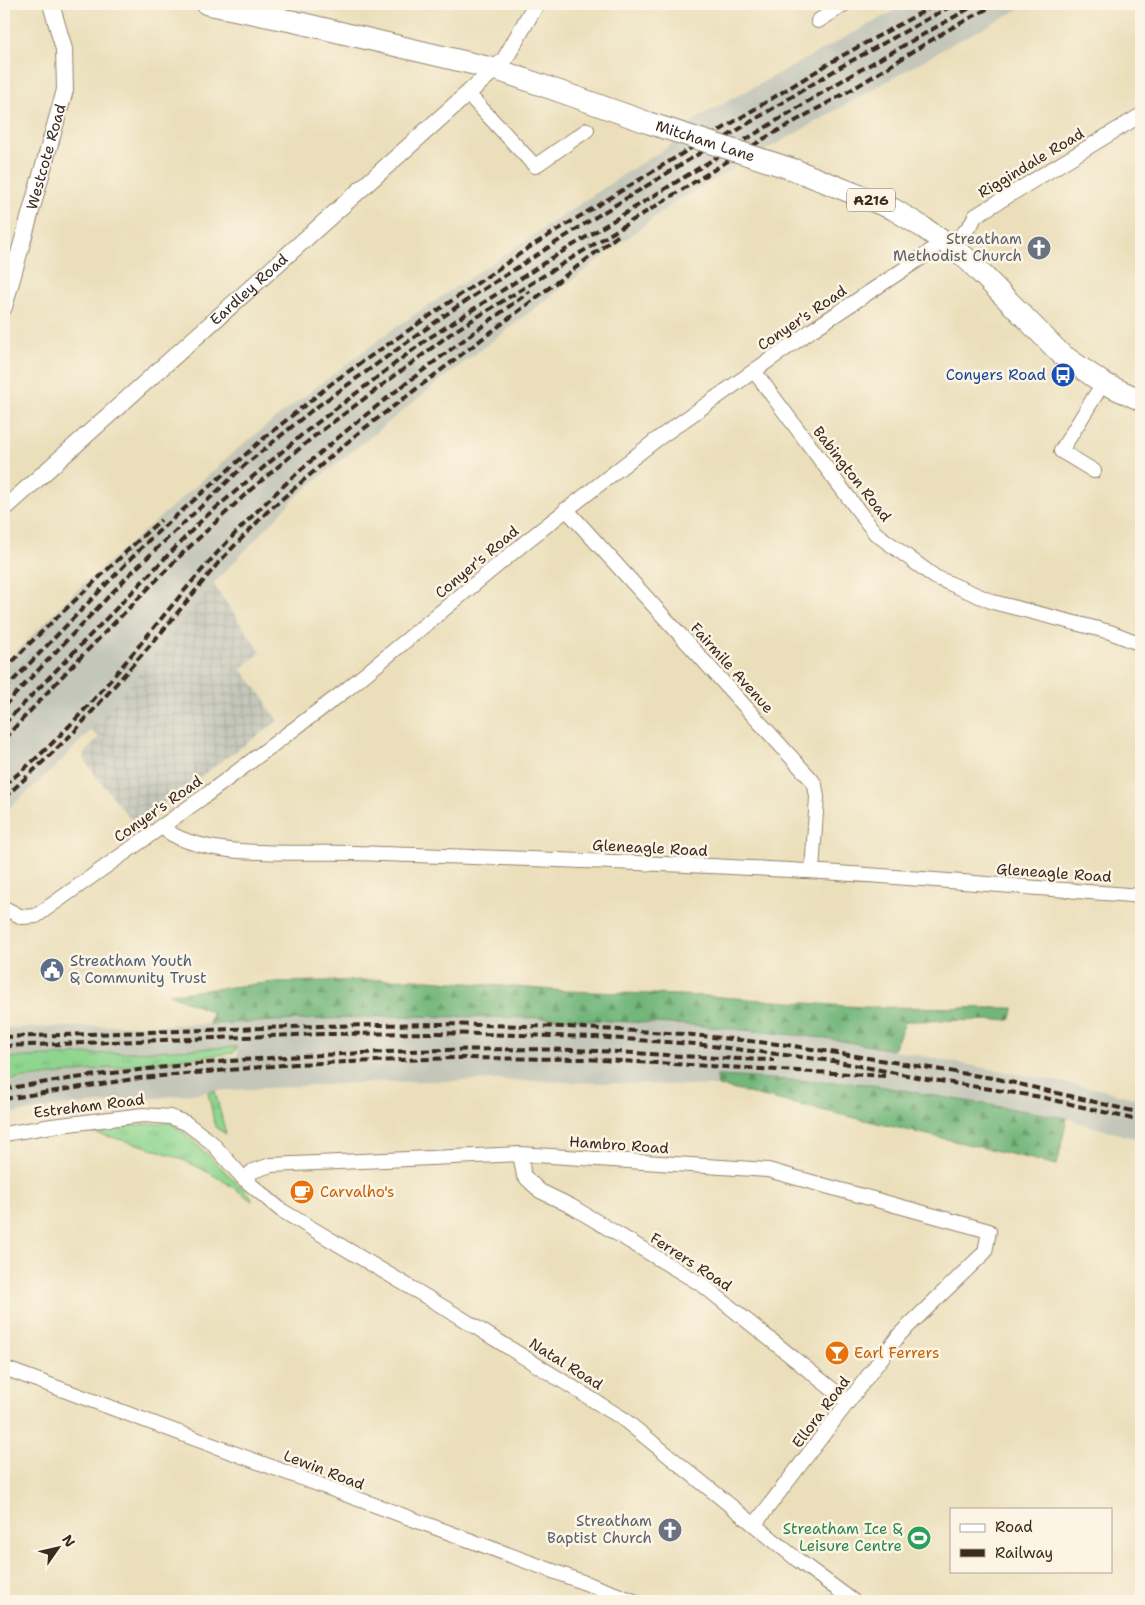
<svg xmlns="http://www.w3.org/2000/svg" width="1145" height="1605" font-family="'Shantell Sans',sans-serif">
	<defs>
		<pattern id="industrial-grid" width="8" height="8" patternUnits="userSpaceOnUse" patternTransform="scale(1.25)"><rect width="8" height="8" fill="#c3c6b9"/><path d="M0 4h8M4 0v8" fill="none" stroke="#a8aa9f"/></pattern>
		<pattern id="grass-tufts" width="24" height="20" patternUnits="userSpaceOnUse" patternTransform="scale(1.25)"><rect width="24" height="20" fill="#8ed58f"/><path d="M3 7l-1-3M5 7V3M7 7l1-3M15 17l-1-3M17 17v-4M19 17l1-3" fill="none" stroke="#7bb77b"/></pattern>
		<pattern id="forest-firs" width="22" height="20" patternUnits="userSpaceOnUse" patternTransform="scale(1.25)"><rect width="22" height="20" fill="#72b67a"/><path d="M5 1l3.5 6h-7zM16 11l3.5 6h-7z" fill="#5f9463"/></pattern>
	</defs>
	<rect width="100%" height="100%" fill="#fcf5e5"/>
	<filter id="ink" filterUnits="userSpaceOnUse"><feTurbulence type="fractalNoise" baseFrequency=".02" numOctaves="2"/><feDisplacementMap in="SourceGraphic" scale="10" xChannelSelector="R" yChannelSelector="G"/><feConvolveMatrix kernelMatrix="1 2 1 2 8 2 1 2 1" color-interpolation-filters="sRGB"/></filter>
	<filter id="wash" filterUnits="userSpaceOnUse"><feTurbulence type="fractalNoise" baseFrequency=".0096" numOctaves="4" result="noise"/><feDisplacementMap in="SourceGraphic" scale="20" xChannelSelector="R" yChannelSelector="G"/><feGaussianBlur stdDeviation="1.12" result="paint"/><feColorMatrix in="noise" values="0 0 0 0 0 0 0 0 0 0 0 0 0 0 0 0 0 1.4 0 .05"/><feComposite in="paint" operator="in"/></filter>
	<g filter="url(#wash)">
		<rect width="100%" height="100%" fill="#ebdfbb"/>
		<!-- industrial -->
		<path fill="url(#industrial-grid)" d="M213,584L261,652L241,669L267,702L266,704L278,721L134,824L87,764L85,758V752L99,737L91,730Z"/>
		<!-- railway -->
		<path fill="#c3c6b9" d="M907,4H1029L954,43L673,203L441,380L299,494L213,584L91,730L54,768L4,813V664L81,586L220,465L224,460L276,418L389,332L635,167L670,146L695,119Z
			M395,1016L548,1018L692,1025L825,1038L1103,1090L1141,1100V1140L1090,1126L1061,1116L866,1084L717,1076L718,1086L498,1080L374,1082L215,1091L139,1100L59,1106L4,1115V1083L144,1062L238,1056L237,1047L4,1057V1028L214,1024Z"/>
		<!-- grass -->
		<path fill="url(#grass-tufts)" stroke="#648056" d="M237,1047L233,1053L4,1081V1058Z
			M215,1091L226,1134L215,1127L208,1092Z
			M170,1122L187,1135L251,1196L252,1201C196,1158 148,1145 80,1130Z"/>
		<!-- forest -->
		<path fill="url(#forest-firs)" stroke="#56704c" d="M416,979L566,991L707,996L861,1007L1014,1008L1010,1020L906,1021L893,1050L825,1038L692,1025L548,1018L395,1016L209,1024L212,1012L169,994L275,982Z
			M717,1076L866,1084L1067,1118L1057,1165L718,1086Z"/>
	</g>
	<g filter="url(#ink)">
		<g fill="none" stroke-linecap="round" stroke-linejoin="round">
			<defs>
				<path id="minor" d="M818,21L845,4
					M467,93L535,166L587,130
					M754,371L875,533L935,577L993,602L1110,632L1141,644
					M1094,471L1061,451L1103,383
					M566,509L811,779L815,785L817,797L812,871
					M161,826C197,861 304,851 354,853C499,858 645,862 790,870C907,877 1024,887 1141,896
					M4,908L22,917L36,916L202,798L346,690L528,540L656,440L812,330L924,256L943,240L960,237L972,223L975,216L1141,115
					M4,1134L52,1126L143,1115L170,1117L186,1123L211,1142L244,1179L281,1210L445,1308L622,1418L799,1561L853,1601
					M520,1154L524,1176L540,1191L571,1206L704,1286L848,1402
					M244,1179L253,1171L271,1165L520,1154L768,1170L989,1231L985,1252L900,1334L755,1524
					M4,1368L634,1601"/>
				<g id="tertiary">
					<path id="s1" d="M4,307L65,90L64,49L51,4"/>
					<path id="s2" d="M4,509L495,69L505,59L536,4"/>
				</g>
				<path id="primary" d="M207,4L296,22L495,69L584,100
					M795,170L893,209L924,228L964,256L1061,354L1103,383L1141,400"/>
			</defs>
			<!-- minor casing -->
			<use href="#minor" stroke="#93846c" stroke-width="16"/>
			<!-- tertiary casing -->
			<use href="#tertiary" stroke="#93846c" stroke-width="18"/>
			<!-- primary casing -->
			<use href="#primary" stroke="#93846c" stroke-width="23"/>
			<!-- minor -->
			<use href="#minor" stroke="#fff" stroke-width="14"/>
			<!-- tertiary -->
			<use href="#tertiary" stroke="#fff" stroke-width="16"/>
			<!-- primary -->
			<use href="#primary" stroke="#fff" stroke-width="21"/>
			<!-- rail -->
			<path stroke="#3b2a1e" stroke-width="4" stroke-dasharray="8 4" stroke-linecap="butt" d="M4,671L29,644L147,532L161,520
				M4,690L150,539L263,439L336,380L533,245L838,58L937,4
				M4,706L131,573L245,465L311,411L458,306L586,223L842,66L955,4
				M4,724L203,519L304,433L426,340L552,258L848,77L977,4
				M4,739L71,667L183,553L248,492L312,438L453,332L765,138L856,87L946,31L996,4
				M4,785C93,717 154,619 231,538C320,443 426,368 530,291
				M4,798L46,759L75,731L165,628L219,562L267,512L357,434L620,234
				M4,1037L320,1026L440,1024L569,1027L683,1034L787,1045L998,1079L1141,1113
				M4,1046L323,1034L438,1033L595,1037L695,1044L833,1061L927,1079L1041,1097L1141,1121
				M4,1089C116,1070 230,1059 343,1054C420,1050 496,1048 572,1050C640,1052 707,1059 774,1060
				M4,1099L140,1078L295,1064L455,1058L585,1059L885,1076"/>
			<defs>
				<g id="primary-bridge">
					<path id="s3" d="M584,100L649,123L795,170"/>
				</g>
			</defs>
			<!-- primary-bridge casing -->
			<use href="#primary-bridge" stroke="#93846c" stroke-width="23" stroke-linecap="butt"/>
			<!-- primary-bridge -->
			<use href="#primary-bridge" stroke="#fff" stroke-width="21"/>
		</g>
	</g>
	<!-- icons -->
	<defs>
		<symbol id="church-disc" viewBox="-11 -11 22 22"><circle r="9.5" fill="#6b7280" stroke="#fcf5e5"/><path d="M-1.2-6h2.4v3.5h3.3v2.4h-3.3V6h-2.4V-.1h-3.3v-2.4h3.3Z" fill="#fff"/></symbol>
		<symbol id="bus-disc" viewBox="-11 -11 22 22"><circle r="9.5" fill="#1a4fb4" stroke="#fcf5e5"/><path d="M-5-6H5V4H4V6H2V4H-2V6H-4V4H-5ZM-3.5-4V0h7V-4ZM-3.5 1.2v1.5H-2V1.2ZM2 1.2v1.5H3.5V1.2Z" fill="#fff"/></symbol>
		<symbol id="civic-disc" viewBox="-11 -11 22 22"><circle r="9.5" fill="#5c6f8a" stroke="#fcf5e5"/><path d="M-.6-6.5H3V-4.5H.6V-3L4-1V1h2V6H-6V1h2V-1L-.6-3ZM-1.2 2.5V6h2.4V2.5Z" fill="#fff"/></symbol>
		<symbol id="cafe-disc" viewBox="-11 -11 22 22"><circle r="9.5" fill="#e8710a" stroke="#fcf5e5"/><path d="M-5.5-4.5H6V0H3Q3 3.5 0 3.5H-2.5Q-5.5 3.5-5.5 0ZM3-3.2v2h1.7v-2ZM-6 4.5H4V6H-6Z" fill="#fff"/></symbol>
		<symbol id="bar-disc" viewBox="-11 -11 22 22"><circle r="9.5" fill="#e8710a" stroke="#fcf5e5"/><path d="M-6-5H6L.8 .8V4.5H3.5V6h-7V4.5H-.8V.8Z" fill="#fff"/></symbol>
		<symbol id="stadium-disc" viewBox="-11 -11 22 22"><circle r="9.5" fill="#2e9e5b" stroke="#fcf5e5"/><path d="M0-5a6.5 5 0 1 0 0 10a6.5 5 0 1 0 0-10ZM-3.5-1.8h7v3.6h-7Z" fill="#fff"/></symbol>
	</defs>
	<g fill-rule="evenodd">
		<use href="#church-disc" x="1025" y="234" width="28" height="28"/>
		<use href="#bus-disc" x="1049" y="361" width="28" height="28"/>
		<use href="#civic-disc" x="38" y="956" width="28" height="28"/>
		<use href="#cafe-disc" x="288" y="1178" width="28" height="28"/>
		<use href="#bar-disc" x="823" y="1339" width="28" height="28"/>
		<use href="#church-disc" x="656" y="1516" width="28" height="28"/>
		<use href="#stadium-disc" x="905" y="1524" width="28" height="28"/>
	</g>
	<g text-anchor="middle" stroke-width="5" stroke-linejoin="round" paint-order="stroke">
		<!-- shield labels -->
		<rect fill="#fcf5e5" stroke="#75675a" stroke-width="1" x="847" y="188.5" width="48" height="23" rx="4"/>
		<g font-size="14" font-weight="bold" fill="#3b2a1e">
			<text x="871" y="205">A216</text>
		</g>
		<!-- street labels -->
		<g font-size="15" fill="#3b2a1e" stroke="#fcf5e5">
			<text dy="5" stroke="none"><textPath href="#s3" startOffset="128">Mitcham Lane</textPath></text>
			<text dy="5" stroke="none"><textPath href="#s1" startOffset="156">Westcote Road</textPath></text>
			<text transform="translate(1031 163) rotate(-31)" y="5">Riggindale Road</text>
			<text dy="5" stroke="none"><textPath href="#s2" startOffset="329">Eardley Road</textPath></text>
			<text transform="translate(802 318) rotate(-34)" y="5">Conyer's Road</text>
			<text transform="translate(852 474) rotate(52)" y="5">Babington Road</text>
			<text transform="translate(477 562) rotate(-40)" y="5">Conyer's Road</text>
			<text transform="translate(732 668) rotate(48)" y="5">Fairmile Avenue</text>
			<text transform="translate(158 809) rotate(-35)" y="5">Conyer's Road</text>
			<text transform="translate(650 848) rotate(3)" y="5">Gleneagle Road</text>
			<text transform="translate(1054 873) rotate(4)" y="5">Gleneagle Road</text>
			<text transform="translate(89 1106) rotate(-7)" y="5">Estreham Road</text>
			<text transform="translate(619 1145) rotate(4)" y="5">Hambro Road</text>
			<text transform="translate(691 1262) rotate(33)" y="5">Ferrers Road</text>
			<text transform="translate(566 1364) rotate(32)" y="5">Natal Road</text>
			<text transform="translate(821 1412) rotate(-53)" y="5">Ellora Road</text>
			<text transform="translate(324 1470) rotate(21)" y="5">Lewin Road</text>
		</g>
		<!-- worship labels -->
		<g font-size="15" fill="#5b616d" stroke="#fcf5e5" text-anchor="end">
			<text x="1022" y="244">Streatham<tspan x="1022" dy="17">Methodist Church</tspan></text>
			<text x="652" y="1526">Streatham<tspan x="652" dy="17">Baptist Church</tspan></text>
		</g>
		<!-- transit labels -->
		<g font-size="15" fill="#164399" stroke="#fcf5e5" text-anchor="end">
			<text x="1046" y="380">Conyers Road</text>
		</g>
		<!-- service labels -->
		<g font-size="15" fill="#4e5e75" stroke="#fcf5e5" text-anchor="start">
			<text x="70" y="966">Streatham Youth<tspan x="70" dy="17">&amp; Community Trust</tspan></text>
		</g>
		<!-- food labels -->
		<g font-size="15" fill="#c56008" stroke="#fcf5e5" text-anchor="start">
			<text x="320" y="1197">Carvalho's</text>
			<text x="854" y="1358">Earl Ferrers</text>
		</g>
		<!-- leisure labels -->
		<g font-size="15" fill="#27864d" stroke="#fcf5e5" text-anchor="end">
			<text x="902" y="1534">Streatham Ice &amp;<tspan x="902" dy="17">Leisure Centre</tspan></text>
		</g>
	</g>
	<!-- margin -->
	<rect width="1145" height="1605" fill="none" stroke="#fcf5e5" stroke-width="20"/>
	<!-- legend -->
	<rect x="950" y="1508" width="162" height="65" fill="#fcf5e5" stroke="#afa495"/>
	<rect x="960" y="1524" width="25" height="8" fill="#ffffff" stroke="#afa495"/>
	<text x="995" y="1532" font-size="15" fill="#3b2a1e">Road</text>
	<rect x="960" y="1549" width="25" height="8" fill="#3b2a1e" stroke="#afa495"/>
	<text x="995" y="1558" font-size="15" fill="#3b2a1e">Railway</text>
	<!-- north arrow -->
	<g transform="translate(58 1548) rotate(56)" stroke="#fcf5e5" stroke-width="4" paint-order="stroke">
	<path d="M0-4L9 19L0 12L-9 19Z" fill="#3b2a1e"/>
	<text y="-8" font-size="14" font-weight="bold" text-anchor="middle" fill="#3b2a1e">N</text>
	</g>
</svg>
